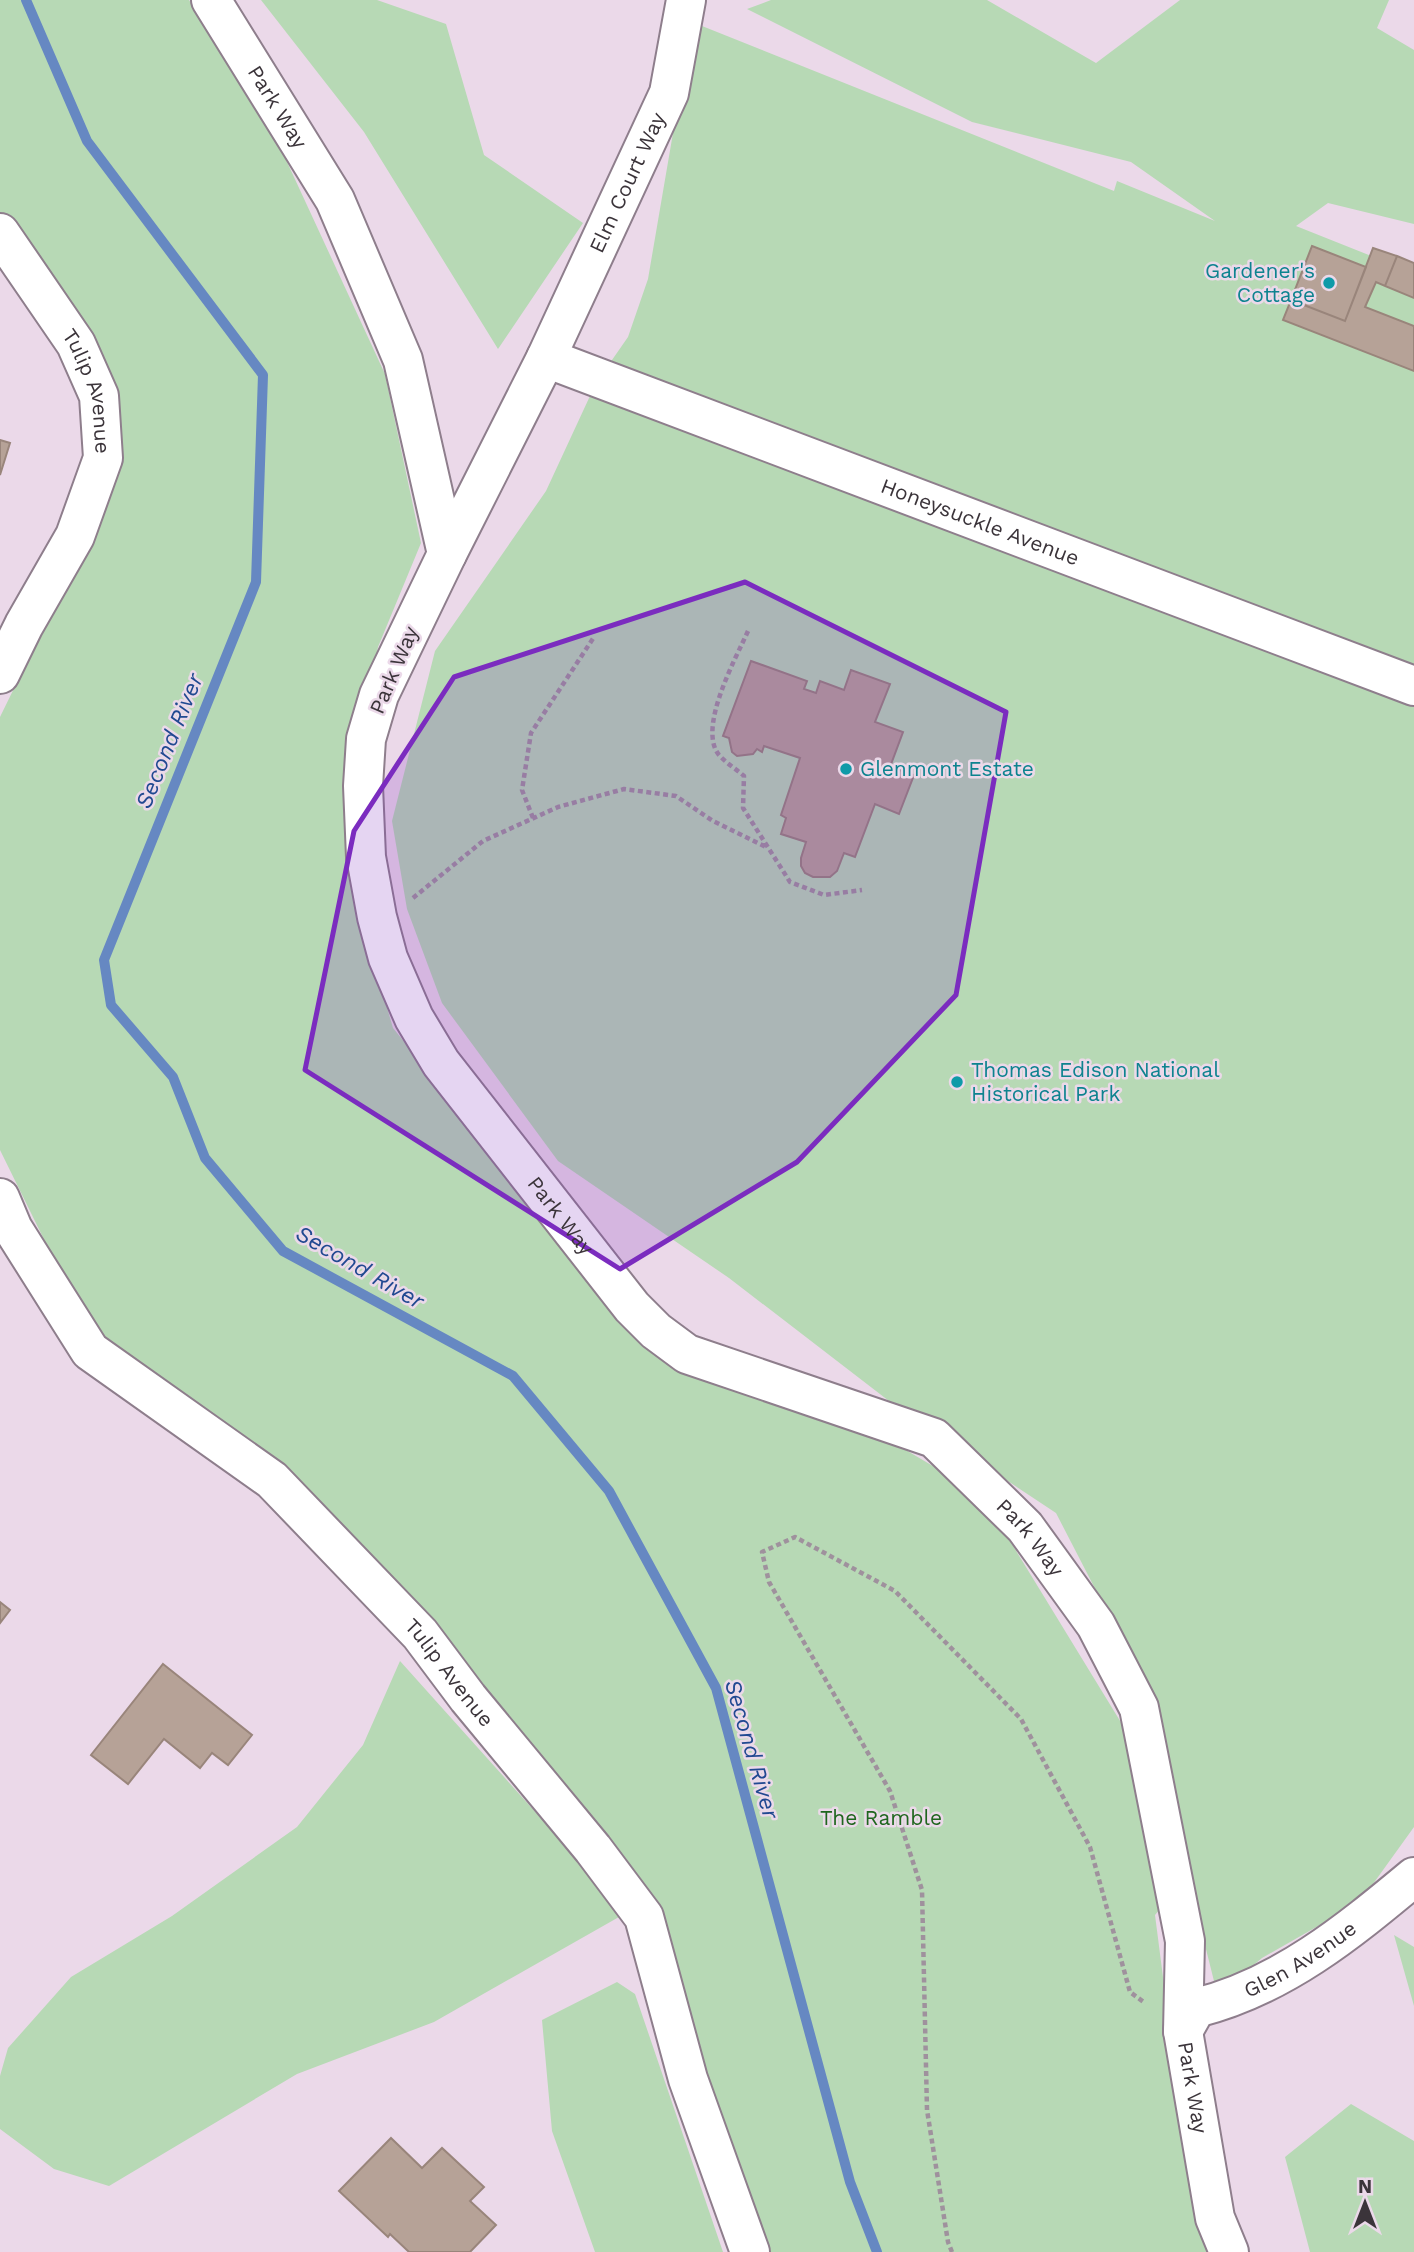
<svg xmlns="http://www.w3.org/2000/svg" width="1414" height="2252" font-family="'Work Sans',sans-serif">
	<rect width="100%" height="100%" fill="#ebd9e9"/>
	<!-- green -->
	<path fill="#b7d9b5" d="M0,0H189L269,123L385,374L421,543L378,647L355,777V898L393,1028L655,1351L877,1433L982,1495L1125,1729L1138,1809L1161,1908L1155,1915L1193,2210L1211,2252H766L667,1958L319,1516L107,1345L62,1276L0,1150V717L116,480L105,371L0,213Z
		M261,0H377L446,24L484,155L583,223L498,349L364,132Z
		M771,0H987L1096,63L1180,0H1389L1377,28L1414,50V224L1328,203L1296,226L1414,273V1827L1360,1902L1262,1958L1226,1988L1215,1985L1135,1666L1056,1513L902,1411L729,1278L558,1161L442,1003L407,909L392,821L435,651L546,491L596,383L628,337L648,279L692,22L1114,191L1117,181L1215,221L1131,162L972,122L747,9Z
		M400,1661L626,1913L434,2022L297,2074L109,2186L54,2169L0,2129V2076L8,2048L71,1977L172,1916L297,1827L363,1745Z
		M1394,1935L1414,1947V2006Z
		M617,1982L635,1994L723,2252H595L552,2131L542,2020Z
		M1351,2104L1414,2141V2252H1310L1285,2157Z"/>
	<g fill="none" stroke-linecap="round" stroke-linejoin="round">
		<!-- stream -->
		<path stroke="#6688c2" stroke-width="10" d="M26,0L87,141L263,375L256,582L104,960L111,1005L173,1077L205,1158L283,1251L513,1376L609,1491L716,1688L850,2182L877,2252"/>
	</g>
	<!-- building -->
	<path fill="#b6a297" stroke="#99857b" stroke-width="2" d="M1312,246L1366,267L1345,321L1291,300Z
		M1373,248L1397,256L1385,286L1376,282L1365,307L1414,326V371L1283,320L1291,300L1345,321Z
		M1397,256L1414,263V298L1385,286Z
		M0,440L10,443L0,475Z
		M751,661L807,681L804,689L816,693L820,681L844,690L851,670L890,684L875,722L903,732L890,767L914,775L899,814L875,804L855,857L844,853L837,871L830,877H813L805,873L801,866V858L806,842L781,834L786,818L781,815L800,758L764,746L762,752L757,749L753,754L737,756L732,752L729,738L723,736Z
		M0,1602L10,1610L0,1623Z
		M163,1664L252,1735L228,1765L212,1753L200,1768L164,1739L128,1784L91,1755Z
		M391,2138L422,2168L442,2148L484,2187L470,2201L496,2225L470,2252H409L390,2234L388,2237L339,2191Z"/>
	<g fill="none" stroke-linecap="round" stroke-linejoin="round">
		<defs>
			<g id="street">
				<path id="s1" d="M211,0L335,200L403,360L447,554L379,695L366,739L363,786L366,857L377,917L388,958L414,1018L441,1063L632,1307L656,1331L687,1354L934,1438L1025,1527L1096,1625L1139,1708L1185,1941L1183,2031L1215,2218L1229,2252"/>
				<path id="s2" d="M0,233L76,344L99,396L103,458L75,536L24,625L0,674"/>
				<path id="s3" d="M546,358L1414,686"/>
				<path id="s4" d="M447,554L546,358L669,93L686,0"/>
				<path id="s5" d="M0,1198L13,1229L90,1351L272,1480L420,1634L468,1698L593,1849L644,1917L688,2079L750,2252"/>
				<path id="s6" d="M1183,2031L1196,2008C1281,1987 1348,1932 1414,1877"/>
			</g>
		</defs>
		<!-- street casing -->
		<use href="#street" stroke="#8e7e8c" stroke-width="42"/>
		<!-- path -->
		<path stroke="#9f919d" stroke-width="4.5" stroke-dasharray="5 3.5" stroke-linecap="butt" d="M748,631C736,658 697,728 719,755C726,763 736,769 744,776L743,808L790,882L824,895L862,890
			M533,818L522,790L531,733L594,637
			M413,898L483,841L558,807L624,789L676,796L713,821L766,847
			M952,2252L948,2242L927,2110L922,1890L890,1791L769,1582L762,1552L795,1537L895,1591L1021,1719L1090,1847L1130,1992L1145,2003"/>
		<!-- street -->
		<use href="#street" stroke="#fff" stroke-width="38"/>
	</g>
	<!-- marked area -->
	<path fill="#7b2cbf" fill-opacity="0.2" stroke="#7b2cbf" stroke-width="5" stroke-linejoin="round" d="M745,582L1006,712L956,995L797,1162L620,1269L305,1070L354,831L454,677Z"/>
	<!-- markers -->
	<g fill="#0f9aa8" stroke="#ebd9e9" stroke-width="2.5">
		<circle cx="1329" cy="283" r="7"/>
		<circle cx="846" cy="769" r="7"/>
		<circle cx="957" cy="1082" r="7"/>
	</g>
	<g text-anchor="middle" stroke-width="5" stroke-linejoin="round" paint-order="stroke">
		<!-- street labels -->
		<g font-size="21" fill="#3b343a" stroke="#ebd9e9">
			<text dy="7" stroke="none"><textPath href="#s1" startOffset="126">Park Way</textPath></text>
			<text dy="7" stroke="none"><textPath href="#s4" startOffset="413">Elm Court Way</textPath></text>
			<text dy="7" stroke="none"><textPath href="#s2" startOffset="184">Tulip Avenue</textPath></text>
			<text dy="7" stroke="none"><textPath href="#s3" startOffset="464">Honeysuckle Avenue</textPath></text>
			<text transform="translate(394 670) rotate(-67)" y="7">Park Way</text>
			<text dy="7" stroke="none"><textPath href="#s1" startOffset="1344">Park Way</textPath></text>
			<text dy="7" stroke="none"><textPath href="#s1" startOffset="1932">Park Way</textPath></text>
			<text dy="7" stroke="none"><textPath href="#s5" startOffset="663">Tulip Avenue</textPath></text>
			<text dy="7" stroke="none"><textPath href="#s6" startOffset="142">Glen Avenue</textPath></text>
			<text dy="7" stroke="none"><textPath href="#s1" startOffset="2520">Park Way</textPath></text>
		</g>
		<!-- culture labels -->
		<g font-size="21" fill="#0d838f" stroke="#ebd9e9" text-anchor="start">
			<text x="1315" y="278" text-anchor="end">Gardener's<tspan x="1315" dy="24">Cottage</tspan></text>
			<text x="860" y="776">Glenmont Estate</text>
			<text x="971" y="1077">Thomas Edison National<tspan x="971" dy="24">Historical Park</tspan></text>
		</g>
		<!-- park labels -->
		<g font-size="21" fill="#1f661e" stroke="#ebd9e9">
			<text x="881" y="1825">The Ramble</text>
		</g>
		<!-- water labels -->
		<g font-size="23" font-style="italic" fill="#214991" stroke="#ebd9e9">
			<text transform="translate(169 741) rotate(-68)" y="8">Second River</text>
			<text transform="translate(360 1267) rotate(30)" y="8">Second River</text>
			<text transform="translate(752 1749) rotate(74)" y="8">Second River</text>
		</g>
	</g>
	<!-- north arrow -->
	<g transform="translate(1365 2203)" stroke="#ebd9e9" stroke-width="5" paint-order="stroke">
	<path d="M0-5L12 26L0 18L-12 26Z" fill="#3b343a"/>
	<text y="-10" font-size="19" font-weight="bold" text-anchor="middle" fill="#3b343a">N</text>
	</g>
</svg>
